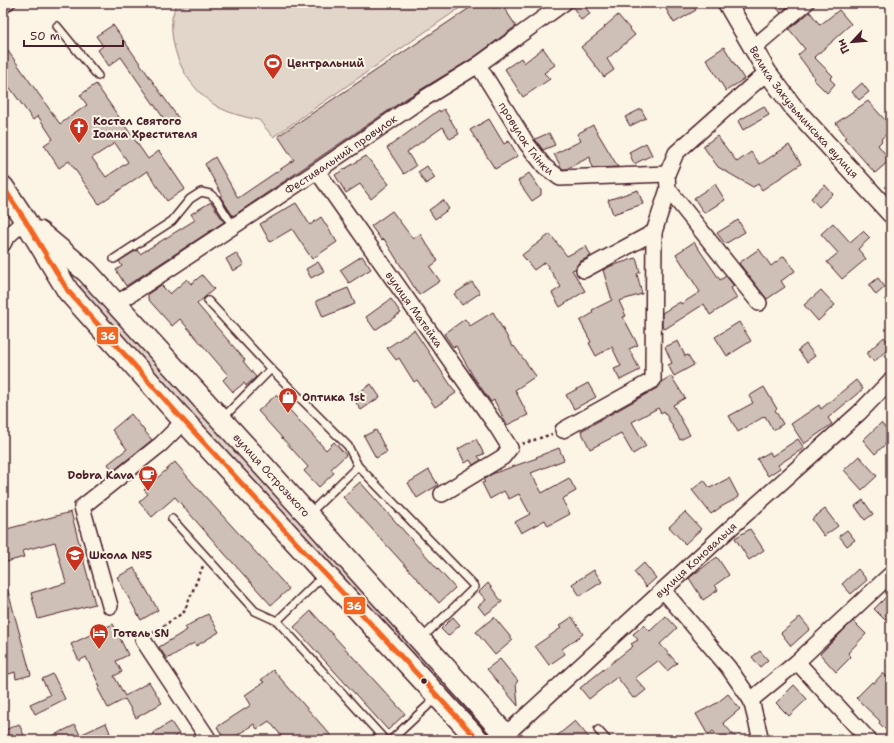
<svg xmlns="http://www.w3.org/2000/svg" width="894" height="743" font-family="'Shantell Sans',sans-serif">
	<rect width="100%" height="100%" fill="#fcf5e5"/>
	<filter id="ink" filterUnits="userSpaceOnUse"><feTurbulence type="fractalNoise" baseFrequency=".025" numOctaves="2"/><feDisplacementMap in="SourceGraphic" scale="8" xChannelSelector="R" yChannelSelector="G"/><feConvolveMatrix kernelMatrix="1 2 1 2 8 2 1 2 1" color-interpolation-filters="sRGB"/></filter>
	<g filter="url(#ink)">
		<!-- green -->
		<path fill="#e2d5ca" stroke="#967a7a" d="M176,3H467L273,137L259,120C245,117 231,114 218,107C188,89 169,53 172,18C173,13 175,8 176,3Z
			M86,281L474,708L464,717L74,293Z"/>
		<!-- building -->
		<path fill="#cfc0b7" stroke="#4a1f2b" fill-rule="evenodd" d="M477,3H489L493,8L501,3L516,26L473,58L407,98L233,216L220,196L222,195L205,164L215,157L238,198L294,160L278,136Z
			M579,3H583L590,14L581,20L573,7Z
			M676,3H691L696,10L674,23L666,9Z
			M773,3H792L781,13Z
			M839,10L851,24L832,41V42L814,57L833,76L830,79L835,84L827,93L813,79L815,78L798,55L805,49L789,29L810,12L820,25Z
			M618,15L635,35L607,59L614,70L604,77L581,47L605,28L604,27Z
			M113,25L179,119L169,126L121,57L109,66L98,50L103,46L96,36Z
			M3,44L60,124L87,105L80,95L96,84L148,159L159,151L185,189L167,201L147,171L99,204L69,161L59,168L44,145L53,139L38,116L33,120L3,78ZM115,143L128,162L106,177L92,158Z
			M724,47L744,79L726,91L706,59Z
			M543,48L555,65L544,73L550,79L523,97L505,69L521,58L524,63Z
			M862,83L869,92L859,100L852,92Z
			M868,101L885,120L891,115V130L881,139L882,141L878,145L890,160L875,173L844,138L846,137L836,123Z
			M764,106L769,115L743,130L738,121Z
			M444,109L459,134L450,139L443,127L407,152L416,166L404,174L387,148L439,110L440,112Z
			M641,109L646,118L630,126L625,117Z
			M489,119L504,144L509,141L518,156L495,169L470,130Z
			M593,125L618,167L592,168L590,157L566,169H563L561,167L554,154L581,141L577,134Z
			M549,133L555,145L543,150L535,139Z
			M717,136L737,162L751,152L760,164L789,145L801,164L762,190L758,184L753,187L718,167L703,146Z
			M646,143L652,155L634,164L629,152Z
			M366,156L389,184L371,199L360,184L346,193L335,175Z
			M427,166L435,178L426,184L418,172Z
			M529,173L541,190V195L532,201L518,181Z
			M715,184L725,200L704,213L694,198Z
			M825,185L833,194L819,207L811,198Z
			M638,190L643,204L613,214L608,200Z
			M443,200L449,209L435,219L429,210Z
			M211,202L224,222L126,286L116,270L122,266L119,261L137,250L140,254L195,220L191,214Z
			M296,203L310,225L321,217L337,242L312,259L292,229L270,242L260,224Z
			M392,211L413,239L420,234L438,261L430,267L440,281L419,295L384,239L382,241L371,226Z
			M738,220L745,232L725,244L717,233Z
			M833,223L850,242L863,231L870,238L858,249L866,259L842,279L827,262L838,253L821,234Z
			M550,234L567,256L586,246L591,256L579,262L575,269L572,270L585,291L560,307L552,293L561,287L545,262L534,270L522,255Z
			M694,242L720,280L726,276L734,286L731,288L737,298L710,315L704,304L665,329L662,325V313L680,302L681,304L700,292L676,254Z
			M759,249L771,266L784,256L795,271L781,281L785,287L767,299L739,263Z
			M236,253L244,265L233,271L226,259Z
			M362,256L371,269L349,283L340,270Z
			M636,258L640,272L637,274L642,294L619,301L626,316L623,317L638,345L629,349L640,370L620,380L614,369L621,366L612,347L596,356L589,343L591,342L580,321L593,313L592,310L612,300L603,270L611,266Z
			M318,262L324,271L311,278L306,269Z
			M202,275L214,289L197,304L245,360L243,361L256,377L246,386L244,383L233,392L223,380L228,375L180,319L172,326L148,299V294L161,285L170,294L187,279L191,284Z
			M878,278L885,287L876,295L869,285Z
			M472,282L480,293L462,305L454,294Z
			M348,288L355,304L323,317L316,301Z
			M821,290L835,305L818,321L804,305Z
			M391,299L401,313L375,330L366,317Z
			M493,312L513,347L514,346L536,376L515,390L528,415L507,425L494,400L491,402L473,376L456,346L453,347L444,334L465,319L470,326Z
			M739,322L751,341L727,356L715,337Z
			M414,330L456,393L435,407L417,380L414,382L399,358L396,360L387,348Z
			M884,337L891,346L874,362L868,356V352Z
			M678,341L685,356L688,355L694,365L674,376L668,365L672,363L665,347Z
			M806,344L815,356L807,362L798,350Z
			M671,376L685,398L673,405L690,435L680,440L664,411L661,413L658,408L632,422L646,446L633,454L621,433L590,449L581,431L657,388L661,382Z
			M856,380L863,389L828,418L832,424L804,444L791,424L819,405L821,409Z
			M588,383L596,397L574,409L566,395Z
			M371,384L380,397L361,410L352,397Z
			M764,387L777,409L775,410L783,424L773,430L765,416L738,432L729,416L753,403L749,396Z
			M276,395L326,450L334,442L346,455L331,469L334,473L319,487L304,471L308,467L258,411Z
			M131,414L152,440L113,471L108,464L127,449L112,430Z
			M881,423L891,434V439L875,454L863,440Z
			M376,430L387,452L376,458L364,436Z
			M476,439L484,454L478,456L481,460L473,465L470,460L465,463L458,449Z
			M798,439L804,448L778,465L780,468L768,476L757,459L770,452L772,456Z
			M559,448L564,460L531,473L542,493L569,478L576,491L562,499L570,514L548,526L545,520L521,533L515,522L530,514L519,494L509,499L504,491L490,499L482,483L485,482L483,480L492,474L537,458L536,457Z
			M859,456L877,476L862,490L844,470Z
			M175,462L192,482L289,589L271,605L224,553L175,497L152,517L139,502L148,494L144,490Z
			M429,470L438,485L417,498L408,483Z
			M729,478L739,497L721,507L711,514L692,490L704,480L710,488Z
			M360,482L455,588L439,603L343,497Z
			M863,500L873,514L865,520L855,506Z
			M825,509L838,526L824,536L812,519Z
			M71,512L95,604L38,619L31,593L66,583L55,542L22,551L24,557L3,563V530Z
			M685,512L701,529L685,544L669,527Z
			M750,529L764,550L749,560L735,538Z
			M847,530L855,540L847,546L839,536Z
			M717,557L729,575L715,585L718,590L703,600L689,578Z
			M644,563L656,578L646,587L634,572Z
			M134,568L158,610L141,620L117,577Z
			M858,569L867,580L851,594L842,584Z
			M594,570L602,582L580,596L572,584Z
			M488,583L502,602L485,615L478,606L486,600L479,592Z
			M6,584L31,675L16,679L15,672L3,676V585Z
			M891,592V614L885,620L874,609Z
			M311,611L405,714L388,730L294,627Z
			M208,614L219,632L196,646L194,643L167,659L159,647L187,630L185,627Z
			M666,616L677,628L660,644L677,663L667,671L658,661L635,678L646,690L636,698L635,697L633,698L617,677L589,699L580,688L633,646L631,644L638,640L633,634L644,625L650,631Z
			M453,617L460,625L448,636L441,629Z
			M494,617L513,640L495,655L476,632Z
			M572,617L583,634L562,649L565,654L549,665L535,646L561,628L559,626Z
			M800,617L810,629L791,646L781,633Z
			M853,621L866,634L848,653L851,657L836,672L820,654Z
			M113,624L128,655L116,661L122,672L114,676L125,696L149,682L162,703L136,718L125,699L108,708L98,689L100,687L86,657L79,661L71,644Z
			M760,651L768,660L760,667L752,657Z
			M500,659L518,681L516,683L518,706L487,669Z
			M273,670L335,740H285L269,721L257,729L254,724L230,740H225L217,727L251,705L245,695L264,682L261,680Z
			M883,673L891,681V735L879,723L880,721L856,698L872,682L874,683Z
			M53,674L65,699L35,714L30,704L50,695L42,679Z
			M794,685L807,699L789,716L776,703Z
			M728,694L740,709L723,723L738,740H721L713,731L708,735L696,714L717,703Z
			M575,721L591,740H552Z
			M171,722L179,734L170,740H157L153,733Z
			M106,723L110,733L96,740H44L75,725L80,735Z
			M19,724L26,740H9L5,730Z"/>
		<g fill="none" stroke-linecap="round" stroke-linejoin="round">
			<defs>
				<path id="service" d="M3,11L12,3
					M57,26L98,76
					M114,259L172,221L190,199L201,192L210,194L216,199L233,226
					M208,301L270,368L348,446L358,466L475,587L421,639
					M222,419L271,369
					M310,513L358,466
					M172,519L255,611L277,621L385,740
					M277,621L324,575
					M598,730L607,740
					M391,740L436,698"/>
				<g id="minor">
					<path d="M753,48L806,3"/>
					<path id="s1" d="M478,65L527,144L545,167L560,178L667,174"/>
					<path id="s2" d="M317,171L497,427L510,448L503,457L442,494"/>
					<path d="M654,232L668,189"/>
					<path d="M3,244L6,238L25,220"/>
					<path d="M759,303L668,189L667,174L676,153L767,72"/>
					<path id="s3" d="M116,304L317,171L412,106L478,65L564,3"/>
					<path d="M563,430L653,380L654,232L584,270"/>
					<path d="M663,590L728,667L751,700L761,740"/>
					<path d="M110,606L82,507L161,444L184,421"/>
					<path d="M143,640L209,740"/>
					<path d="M797,662L869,740"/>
					<path d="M751,700L797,662L891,574"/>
					<path id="s4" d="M500,740L736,523L859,413L891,380"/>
				</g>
				<g id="tertiary">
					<path id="s5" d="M727,3L767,72L794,108L891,214"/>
				</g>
				<g id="secondary">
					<path d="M3,187L25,220L68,291L184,421L478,740"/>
					<path id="s6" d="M39,232L87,272L308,515L510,740"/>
				</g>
			</defs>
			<!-- service casing -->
			<use href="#service" stroke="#4a1f2b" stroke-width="10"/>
			<!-- minor casing -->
			<use href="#minor" stroke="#4a1f2b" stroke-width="18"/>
			<!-- tertiary casing -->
			<use href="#tertiary" stroke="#4a1f2b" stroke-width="21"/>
			<!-- secondary casing -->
			<use href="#secondary" stroke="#4a1f2b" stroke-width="24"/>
			<!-- path -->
			<path stroke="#4a1f2b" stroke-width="2.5" stroke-dasharray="3 3" stroke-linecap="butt" d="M522,444L552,434
				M153,633L184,612L203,566"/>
			<!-- service -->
			<use href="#service" stroke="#fcf5e5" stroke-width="7"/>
			<!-- minor -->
			<use href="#minor" stroke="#fcf5e5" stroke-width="15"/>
			<!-- tertiary -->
			<use href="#tertiary" stroke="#fcf5e5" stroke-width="18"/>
			<!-- secondary -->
			<use href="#secondary" stroke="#fcf5e5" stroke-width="21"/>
			<defs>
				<path id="bus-1" d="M3,187L25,220L68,291L184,421L478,740"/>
			</defs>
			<!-- bus-1 casing -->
			<use href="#bus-1" stroke="#fcf5e5" stroke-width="8"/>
			<!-- bus-1 -->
			<use href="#bus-1" stroke="#f26522" stroke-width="5"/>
		</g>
	</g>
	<!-- icons -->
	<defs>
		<symbol id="stadium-pin" viewBox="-11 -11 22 30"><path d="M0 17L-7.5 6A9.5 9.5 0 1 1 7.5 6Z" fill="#c8321e" stroke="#fcf5e5"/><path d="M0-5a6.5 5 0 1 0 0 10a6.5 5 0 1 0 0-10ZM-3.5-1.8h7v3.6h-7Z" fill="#fff"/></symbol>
		<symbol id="church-pin" viewBox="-11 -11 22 30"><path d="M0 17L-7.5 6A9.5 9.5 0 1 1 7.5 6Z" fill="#c8321e" stroke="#fcf5e5"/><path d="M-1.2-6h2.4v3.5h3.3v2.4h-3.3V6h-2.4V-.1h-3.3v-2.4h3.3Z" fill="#fff"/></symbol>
		<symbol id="shop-pin" viewBox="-11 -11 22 30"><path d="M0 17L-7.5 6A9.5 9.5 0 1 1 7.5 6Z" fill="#c8321e" stroke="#fcf5e5"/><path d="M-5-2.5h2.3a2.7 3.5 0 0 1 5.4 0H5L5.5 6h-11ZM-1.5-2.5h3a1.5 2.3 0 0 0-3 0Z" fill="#fff"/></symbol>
		<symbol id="cafe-pin" viewBox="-11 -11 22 30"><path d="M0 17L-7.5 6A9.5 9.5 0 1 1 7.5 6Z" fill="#c8321e" stroke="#fcf5e5"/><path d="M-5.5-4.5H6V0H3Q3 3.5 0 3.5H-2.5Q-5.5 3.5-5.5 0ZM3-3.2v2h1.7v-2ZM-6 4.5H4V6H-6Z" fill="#fff"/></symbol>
		<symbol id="school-pin" viewBox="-11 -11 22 30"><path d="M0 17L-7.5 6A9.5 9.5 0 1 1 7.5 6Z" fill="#c8321e" stroke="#fcf5e5"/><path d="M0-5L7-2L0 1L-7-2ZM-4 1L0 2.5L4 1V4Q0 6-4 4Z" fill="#fff"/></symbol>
		<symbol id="hotel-pin" viewBox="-11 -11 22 30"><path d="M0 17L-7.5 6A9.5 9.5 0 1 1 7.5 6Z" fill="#c8321e" stroke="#fcf5e5"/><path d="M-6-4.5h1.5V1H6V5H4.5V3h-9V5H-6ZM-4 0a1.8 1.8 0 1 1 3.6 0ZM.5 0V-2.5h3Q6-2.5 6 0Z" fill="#fff"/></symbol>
	</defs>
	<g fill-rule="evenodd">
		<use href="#stadium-pin" x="262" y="52" width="22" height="30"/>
		<use href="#church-pin" x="68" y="116" width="22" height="30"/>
		<use href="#shop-pin" x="277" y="386" width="22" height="30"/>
		<use href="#cafe-pin" x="137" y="464" width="22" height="30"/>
		<use href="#school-pin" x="64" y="544" width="22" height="30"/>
		<use href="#hotel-pin" x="88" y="622" width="22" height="30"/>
	</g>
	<!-- markers -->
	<circle fill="#4a1f2b" stroke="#fcf5e5" stroke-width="1.5" cx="424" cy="681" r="3.5"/>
	<g text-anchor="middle" stroke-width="4" stroke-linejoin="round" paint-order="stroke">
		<!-- poi labels -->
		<g font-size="11" font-weight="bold" fill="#4a1f2b" stroke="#fcf5e5" text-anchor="start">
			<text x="287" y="67">Центральний</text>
			<text x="93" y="125">Костел Святого<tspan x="93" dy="13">Іоана Хрестителя</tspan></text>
			<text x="302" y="401">Оптика 1st</text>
			<text x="134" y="479" text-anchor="end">Dobra Kava</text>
			<text x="89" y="559">Школа №5</text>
			<text x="113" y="637">Готель SN</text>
		</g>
		<!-- street labels -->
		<g font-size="11" fill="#4a1f2b" stroke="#fcf5e5">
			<text dy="4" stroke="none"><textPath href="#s5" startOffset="134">Велика Закузьминська вулиця</textPath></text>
			<text dy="4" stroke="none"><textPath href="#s1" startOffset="88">провулок Глінки</textPath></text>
			<text dy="4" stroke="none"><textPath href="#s3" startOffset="270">Фестивальний провулок</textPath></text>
			<text dy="4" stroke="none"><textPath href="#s2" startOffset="169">вулиця Матейка</textPath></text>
			<text dy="4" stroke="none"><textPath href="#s6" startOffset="337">вулиця Острозького</textPath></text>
			<text dy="4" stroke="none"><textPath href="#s4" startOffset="266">вулиця Коновальця</textPath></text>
		</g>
	</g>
	<g stroke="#fcf5e5" stroke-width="1.5">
		<rect x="96" y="326" width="23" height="19" rx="4" fill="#f26522"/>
		<rect x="343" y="596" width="23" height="19" rx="4" fill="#f26522"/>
	</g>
	<g font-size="11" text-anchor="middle" font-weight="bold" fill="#fff">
		<text x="108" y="340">36</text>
		<text x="354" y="610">36</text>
	</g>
	<!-- margin -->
	<rect width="894" height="743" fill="none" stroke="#fcf5e5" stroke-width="16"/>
	<rect x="8" y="8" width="878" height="727" fill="none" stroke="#4a1f2b" stroke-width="1.5" filter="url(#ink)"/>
	<!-- north arrow -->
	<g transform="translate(852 42) rotate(244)" stroke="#fcf5e5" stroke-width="3" paint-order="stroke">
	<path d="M0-3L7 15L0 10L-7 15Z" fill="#4a1f2b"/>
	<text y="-6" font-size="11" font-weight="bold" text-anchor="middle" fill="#4a1f2b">Пн</text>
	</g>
	<!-- scale -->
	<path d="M24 40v6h99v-6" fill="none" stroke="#4a1f2b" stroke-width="2"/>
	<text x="30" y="40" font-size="12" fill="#4a1f2b" stroke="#fcf5e5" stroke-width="3" paint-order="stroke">50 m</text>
</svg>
